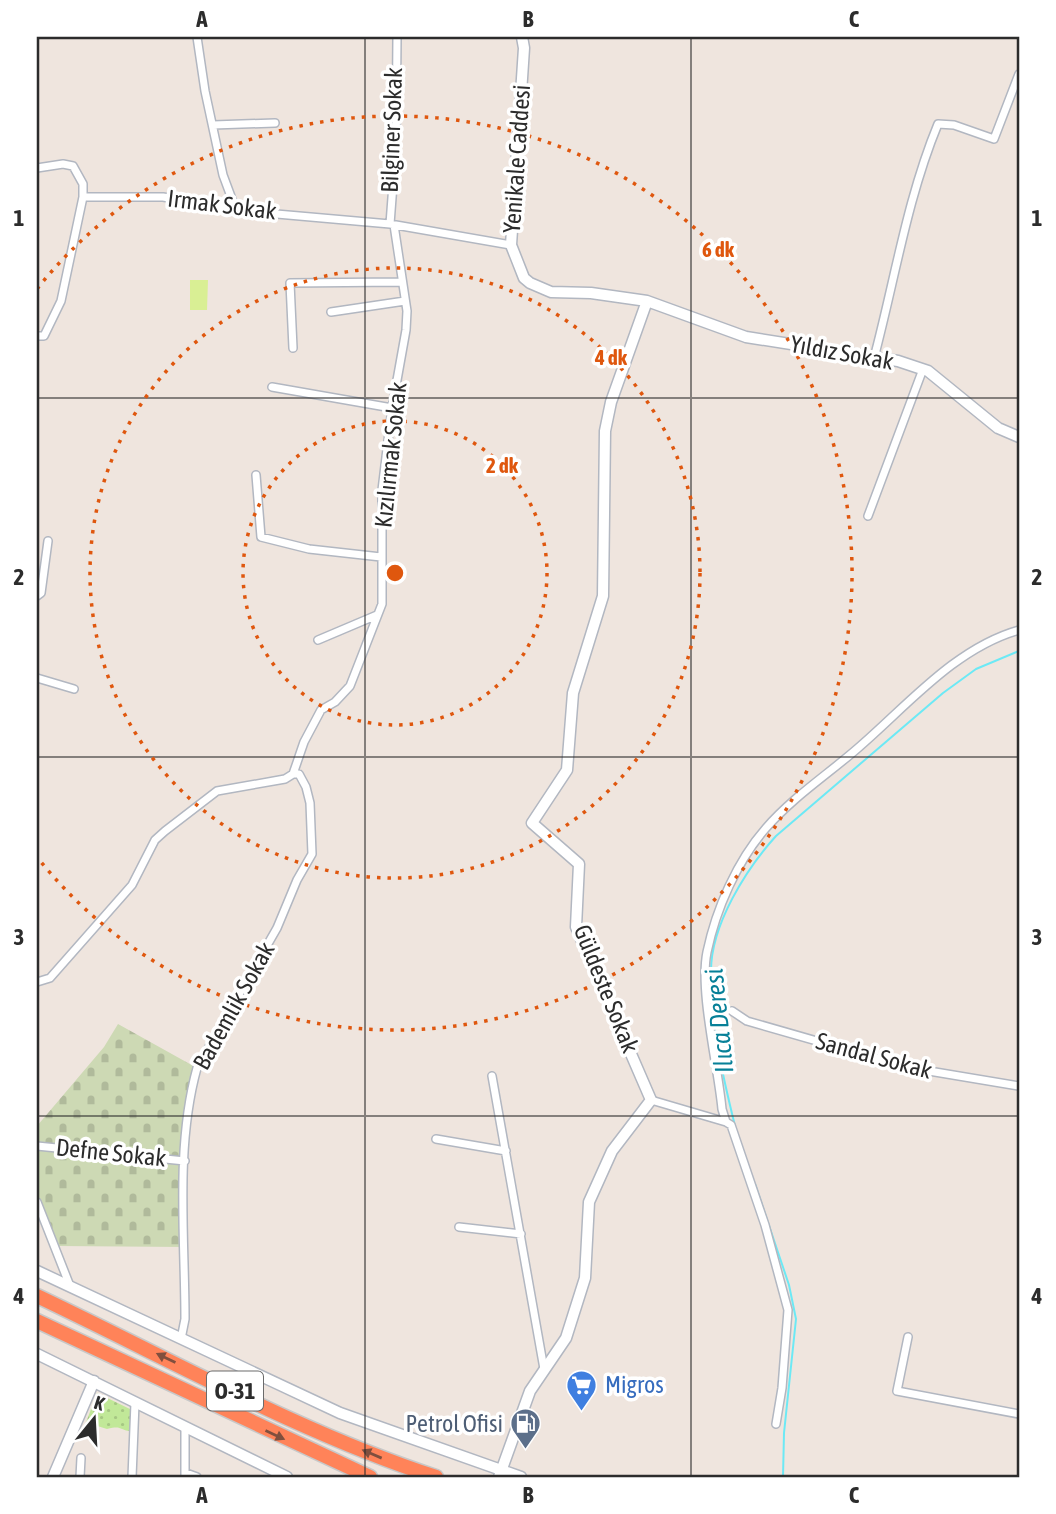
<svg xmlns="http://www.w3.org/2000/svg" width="1056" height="1514" font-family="'Asap Condensed',sans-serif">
	<defs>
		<pattern id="cemetery-stones" width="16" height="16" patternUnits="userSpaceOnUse" patternTransform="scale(1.75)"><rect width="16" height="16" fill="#cdd9b4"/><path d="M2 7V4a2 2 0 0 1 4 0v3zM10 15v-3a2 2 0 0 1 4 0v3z" fill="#b0ba9b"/></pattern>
		<pattern id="park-dots" width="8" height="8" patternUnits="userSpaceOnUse" patternTransform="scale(1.75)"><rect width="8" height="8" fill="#c1e898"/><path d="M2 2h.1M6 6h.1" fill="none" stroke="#a6c783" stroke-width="1.8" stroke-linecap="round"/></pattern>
	</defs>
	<rect width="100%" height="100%" fill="#efe5de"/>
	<!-- cemetery -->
	<path fill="url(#cemetery-stones)" d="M118,1024L197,1068L186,1129L185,1247L56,1246L37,1202V1126L104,1047Z"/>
	<!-- park -->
	<path fill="url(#park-dots)" d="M97,1393L132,1410L130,1431C119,1430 122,1425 107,1429L91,1424L84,1428Z"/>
	<!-- pitch -->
	<path fill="#d9ef94" d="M190,280H208L207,310H190Z"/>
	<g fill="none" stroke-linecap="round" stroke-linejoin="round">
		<!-- stream -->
		<path stroke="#6ce9f5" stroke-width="2" d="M735,1126C723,1077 710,1022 711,971C711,925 746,869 776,836L943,693L976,669L1019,651
			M755,1184L789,1285L796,1319L784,1433L783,1477"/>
		<defs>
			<path id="street" d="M197,37L205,91L223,175L236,210
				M213,125L275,123
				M37,168L63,164L73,166L83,184V197
				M390,224L396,145L397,37
				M331,312L405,301
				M37,336H44L61,301L83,197H163L253,212L390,224L511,245
				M293,348L290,283L400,282
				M874,358C895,279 907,199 938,124L954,125L994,139L1019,74
				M272,387L392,408
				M256,475L261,537L309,549L381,557
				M868,516L923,369
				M37,596L41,593L48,541
				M318,640L377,615
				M37,678L74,689
				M37,982L50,978L132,885L155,840L165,831L217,791L285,779L293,774L304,742L321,710L335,702L350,686L382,604V490L392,408L406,330L407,311L394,225
				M732,1011L747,1021L911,1068L1019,1086
				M492,1076L544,1369
				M651,1100L726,1122
				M436,1139L506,1151
				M37,1146L185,1161
				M37,1202L70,1286
				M459,1227L521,1234
				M908,1337L897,1391L1019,1414
				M181,1339L185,1319C185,1237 175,1147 197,1068L277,928L297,880L312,854L310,803L306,787L299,774H293
				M776,1424L782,1388L788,1310L765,1225L731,1125L726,1122L722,1109C718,1066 699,991 707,952C716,909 737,861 766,828C793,797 827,775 858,748C907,706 955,648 1019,630
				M185,1429V1477
				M186,1473L197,1477
				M80,1477L81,1458
				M132,1477L135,1403"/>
			<path id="secondary" d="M522,37L524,48L511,245L524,278L530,283L551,292L591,293L647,301L746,337L898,361L928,371L998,428L1019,437
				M37,1271L340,1413L521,1477
				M37,1354L287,1477
				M53,1477L94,1381
				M499,1477L530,1391L566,1338L585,1278L589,1202L612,1151L651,1100L576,927L579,864L532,823L567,770L573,693L603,596L605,431L611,402L647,301"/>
			<path id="highway" d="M37,1296C168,1358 298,1432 436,1477
				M37,1321L370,1477"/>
		</defs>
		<!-- street casing -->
		<use href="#street" stroke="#b2b7c1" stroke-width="10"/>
		<!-- secondary casing -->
		<use href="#secondary" stroke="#b2b7c1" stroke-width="13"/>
		<!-- highway casing -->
		<use href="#highway" stroke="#c8c8c8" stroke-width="17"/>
		<!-- street -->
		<use href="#street" stroke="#fff" stroke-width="7"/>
		<!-- secondary -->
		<use href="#secondary" stroke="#fff" stroke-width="10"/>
		<!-- highway -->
		<use href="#highway" stroke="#ff8359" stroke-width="14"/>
	</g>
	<!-- one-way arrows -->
	<defs><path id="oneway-solid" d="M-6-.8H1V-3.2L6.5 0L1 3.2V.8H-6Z" transform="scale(1.75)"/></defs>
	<g fill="#804f3e">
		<use href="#oneway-solid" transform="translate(166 1358) rotate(-154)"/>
		<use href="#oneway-solid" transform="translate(275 1435) rotate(25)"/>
		<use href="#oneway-solid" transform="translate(372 1454) rotate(-157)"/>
	</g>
	<!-- grid -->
	<path fill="none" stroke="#2c2c2c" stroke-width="2" stroke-opacity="0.55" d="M365,37V1477M691,37V1477M37,398H1019M37,757H1019M37,1116H1019"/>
	<!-- distance rings -->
	<g fill="none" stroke="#df570e" stroke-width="3.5" stroke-dasharray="3.5 7">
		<circle cx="395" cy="573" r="152"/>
		<circle cx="395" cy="573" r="305"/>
		<path d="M37 289A457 457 0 1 1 37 857"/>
	</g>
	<!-- icons -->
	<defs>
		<symbol id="supermarket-pin" viewBox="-11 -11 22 30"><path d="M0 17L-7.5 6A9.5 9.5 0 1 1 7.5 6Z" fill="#3f7fe0" stroke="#fff"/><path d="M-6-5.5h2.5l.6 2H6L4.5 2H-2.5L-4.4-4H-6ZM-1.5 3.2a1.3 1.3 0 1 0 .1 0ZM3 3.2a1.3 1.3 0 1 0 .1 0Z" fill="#fff"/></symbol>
		<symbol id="fuel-pin" viewBox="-11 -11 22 30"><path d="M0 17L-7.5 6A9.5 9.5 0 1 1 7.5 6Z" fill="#5c6f8a" stroke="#fff"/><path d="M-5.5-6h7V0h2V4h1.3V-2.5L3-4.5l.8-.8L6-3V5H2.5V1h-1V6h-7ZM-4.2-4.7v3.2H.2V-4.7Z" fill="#fff"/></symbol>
	</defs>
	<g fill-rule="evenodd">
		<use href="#supermarket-pin" x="564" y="1368" width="35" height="47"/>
		<use href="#fuel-pin" x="508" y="1406" width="35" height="47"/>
	</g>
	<g text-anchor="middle" stroke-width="7" stroke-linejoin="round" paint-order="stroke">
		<!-- shield labels -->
		<rect fill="#fff" stroke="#6b6b6b" stroke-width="2" x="207" y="1371.5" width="56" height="39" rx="5"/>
		<g font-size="23" font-weight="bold" fill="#2c2c2c">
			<text x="235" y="1399">O-31</text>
		</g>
		<!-- street labels -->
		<g font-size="24" fill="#2c2c2c" stroke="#fff">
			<text transform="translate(392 130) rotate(-88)" y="8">Bilginer Sokak</text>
			<text transform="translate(517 159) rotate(-86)" y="8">Yenikale Caddesi</text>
			<text transform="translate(222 205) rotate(7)" y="8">Irmak Sokak</text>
			<text transform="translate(842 353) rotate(10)" y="8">Yıldız Sokak</text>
			<text transform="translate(391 455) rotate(-84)" y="8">Kızılırmak Sokak</text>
			<text transform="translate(606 989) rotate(68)" y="8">Güldeste Sokak</text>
			<text transform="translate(234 1006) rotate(-61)" y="8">Bademlik Sokak</text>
			<text transform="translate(874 1056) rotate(15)" y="8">Sandal Sokak</text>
			<text transform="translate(111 1153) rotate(6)" y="8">Defne Sokak</text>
		</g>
		<!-- shop labels -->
		<g font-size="24" fill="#366cbe" stroke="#fff" text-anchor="start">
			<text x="605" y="1393">Migros</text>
		</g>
		<!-- service labels -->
		<g font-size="24" fill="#4e5e75" stroke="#fff" text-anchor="end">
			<text x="503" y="1432">Petrol Ofisi</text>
		</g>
		<!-- water labels -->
		<g font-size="26" font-style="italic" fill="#078098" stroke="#fff">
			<text transform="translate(719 1021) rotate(-96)" y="9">Ilıca Deresi</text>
		</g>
	</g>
	<circle cx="395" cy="573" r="10" fill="#df570e" stroke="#fff" stroke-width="3.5"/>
	<g font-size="21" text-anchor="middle" font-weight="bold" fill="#df570e" stroke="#fff" stroke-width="7" stroke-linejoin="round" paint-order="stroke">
		<text x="718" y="257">6 dk</text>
		<text x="611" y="365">4 dk</text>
		<text x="502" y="473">2 dk</text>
	</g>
	<!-- border -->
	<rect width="1056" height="1514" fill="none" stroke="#ffffff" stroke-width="77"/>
	<!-- north arrow -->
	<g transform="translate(94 1419) rotate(18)" stroke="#ffffff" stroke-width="5" paint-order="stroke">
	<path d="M0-5L12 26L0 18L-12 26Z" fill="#2c2c2c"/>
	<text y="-10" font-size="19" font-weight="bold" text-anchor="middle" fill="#2c2c2c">K</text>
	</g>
	<rect x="38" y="38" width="980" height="1438" fill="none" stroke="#2c2c2c" stroke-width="2.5"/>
	<g font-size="23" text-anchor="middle" font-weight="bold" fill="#2c2c2c">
		<text x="202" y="27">A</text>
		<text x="528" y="27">B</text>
		<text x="854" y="27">C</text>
		<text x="19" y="226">1</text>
		<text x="1037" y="226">1</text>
		<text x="19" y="585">2</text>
		<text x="1037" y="585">2</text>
		<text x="19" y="945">3</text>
		<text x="1037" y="945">3</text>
		<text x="19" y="1304">4</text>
		<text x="1037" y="1304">4</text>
		<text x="202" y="1503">A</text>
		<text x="528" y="1503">B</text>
		<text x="854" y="1503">C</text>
	</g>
</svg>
